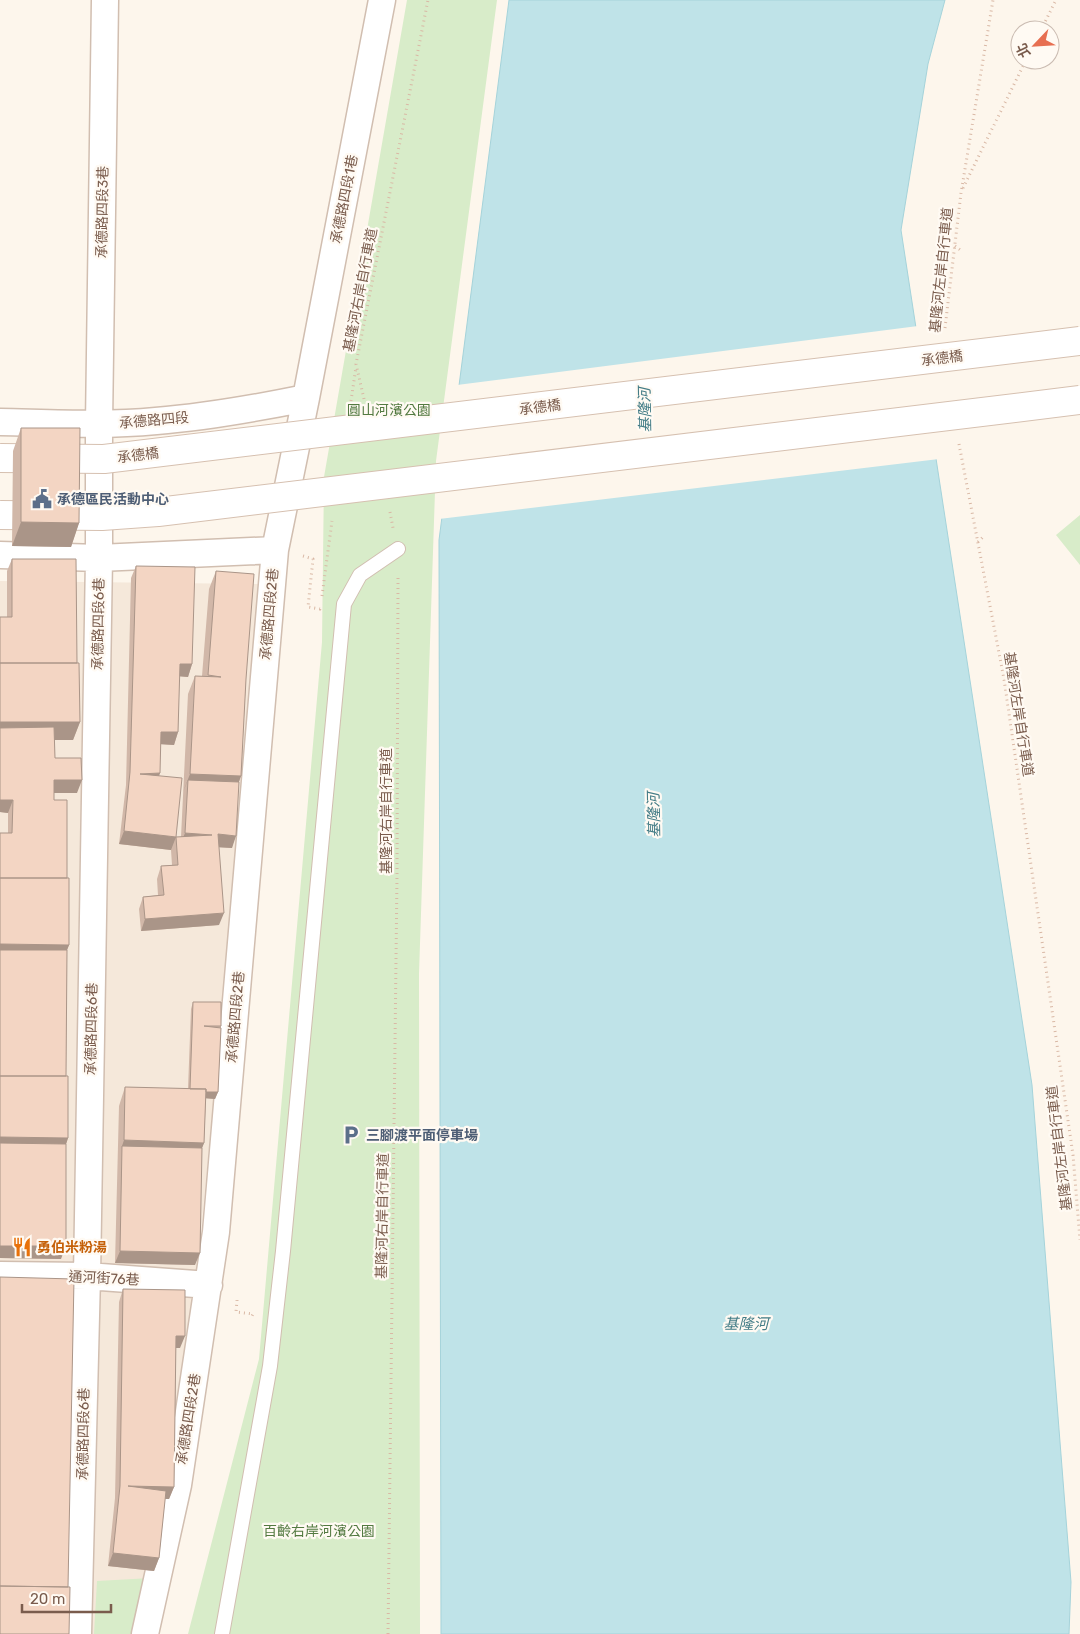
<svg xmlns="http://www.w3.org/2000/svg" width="1080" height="1634" font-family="Rubik,'Noto Sans TC',sans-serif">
	<rect width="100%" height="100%" fill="#fdf6ec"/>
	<!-- residential -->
	<path fill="#f5e8da" d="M0,581L262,584L178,1477L147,1634H0Z"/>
	<!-- green -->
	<path fill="#d8ecc9" d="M407,0H497L436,461L419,974L420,1634H188L259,1359L322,642L324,477Z
		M1080,515V565L1056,535Z
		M151,1578L138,1634H94L97,1581Z"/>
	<!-- water -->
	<path fill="#bfe3e8" stroke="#a5d3da" d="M509,0H945L928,64L901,230L1032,1085L1071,1582L1069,1634H441L439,540Z"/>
	<!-- pier -->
	<path fill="#fdf6ec" d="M918,326L939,459L439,519L457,385Z"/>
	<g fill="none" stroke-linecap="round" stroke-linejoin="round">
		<defs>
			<path id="service" d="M222,1634L270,1366L283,1251L344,604L360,575L398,549"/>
			<path id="minor" d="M0,422C52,423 104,426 156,421C206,417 257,408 306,398
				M0,555L99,558L275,550
				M0,1275L87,1276L209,1285
				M78,1634L87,1276L99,558V424L105,0
				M145,1634L178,1485L216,1232L275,550L306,398L382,0"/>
		</defs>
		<!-- service casing -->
		<use href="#service" stroke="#d1beb0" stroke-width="16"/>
		<!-- minor casing -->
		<use href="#minor" stroke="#d1beb0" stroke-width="29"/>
		<!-- path -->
		<path stroke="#d9b8a5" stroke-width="3" stroke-dasharray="1 4" stroke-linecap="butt" d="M1041,30L1056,0
			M963,188L1026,60
			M955,246L963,252
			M945,328L961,193L993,0
			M364,399L356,364L428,0
			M351,401L356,367
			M959,444L1004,679L1073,1155L1080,1240
			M390,512L393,528
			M978,542L984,536
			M303,556L313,559L308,607L320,609L321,607
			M322,596L332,521
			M237,1300L236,1312L253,1314L252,1316
			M388,1634L397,875L398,577"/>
		<!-- service -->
		<use href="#service" stroke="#fff" stroke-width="14"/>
		<!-- minor -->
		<use href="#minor" stroke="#fff" stroke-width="26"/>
		<defs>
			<path id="secondary-bridge" d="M0,458L104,459L1080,341
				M0,515L102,516L158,512L1080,400"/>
		</defs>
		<!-- secondary-bridge casing -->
		<use href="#secondary-bridge" stroke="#d6c0b0" stroke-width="30" stroke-linecap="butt"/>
		<!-- secondary-bridge -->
		<use href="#secondary-bridge" stroke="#fff" stroke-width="28"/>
	</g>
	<!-- wall -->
	<path fill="#d1b7a8" d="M21,428L79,523L71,547L12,546L13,451Z
		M12,559L77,663L80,722L73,740H54L55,758L77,793H54V800L67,878L69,945L67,950L66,1076L68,1138L66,1144L61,1259L0,1258V833H8V813L0,812V617H7V571Z
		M136,566L192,664L188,677L179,676L178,732L174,745L161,744L159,776L176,837H181L188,694L195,676H202L209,589L216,571L246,679L241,776L239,782L232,848L219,847V925L141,931L139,909L143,897L158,895L157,879L161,866L172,865L171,850L119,844L126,785L131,578Z
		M193,1002L221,1026L218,1092L215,1099L206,1098L204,1143L202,1148L195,1265L115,1263L119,1106L125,1087L188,1089L191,1009Z
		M123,1289L180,1348H176L174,1487L169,1499H165L159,1558L154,1571L108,1566L115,1498L119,1302Z"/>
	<!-- shaded-wall -->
	<path fill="#aa9588" d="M21,522L79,523L71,547L12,546Z
		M180,664H192L188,677L175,676Z
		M0,722H80L73,740H0Z
		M161,732H178L174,745L157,744Z
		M160,773L156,786L140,774Z
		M190,774L241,776L234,795L188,780L183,792Z
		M54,780H82L77,793H50Z
		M0,800H13L8,813L0,812Z
		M124,831L176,837L171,850L119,844Z
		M185,833L212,835L180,845Z
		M218,834L236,836L232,848L213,847Z
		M224,913L219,925L141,931L145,919Z
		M0,944L69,945L62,963H0Z
		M190,1091L218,1092L215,1099L188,1097Z
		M0,1137L68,1138L62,1157L0,1156Z
		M124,1140L204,1143L197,1161L122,1146Z
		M0,1246H66L61,1259L0,1258Z
		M120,1251L200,1253L195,1265L115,1263Z
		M176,1336H185L180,1348H172Z
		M128,1486L174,1487L169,1499H124Z
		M113,1553L159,1558L154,1571L108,1566Z"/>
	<!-- building -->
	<path fill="#f3d5c3" stroke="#aa9588" d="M21,428H80L79,523L21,522Z
		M12,559H76L77,663H0V617H12Z
		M136,566L195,567L192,664H180L178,732H161L160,773L140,774L182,778L176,837L124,831L130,772Z
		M216,571L254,574L246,679L241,776L190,774L195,676L221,677L208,675Z
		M0,663H79L80,722H0Z
		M54,727L55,758H81L82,780H54V800H67V878H0V833H12L13,800H0V728Z
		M188,780L239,782L236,836L218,834L224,913L145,919L143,897L164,895L161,866L178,865L176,837L212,835L185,833Z
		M0,878H69V945L0,944Z
		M0,950H67L66,1076H0Z
		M193,1002H221V1026H204L221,1028L218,1092H206V1089H190Z
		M0,1076H68V1138L0,1137Z
		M125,1087L206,1089L204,1143L124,1140Z
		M0,1143L66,1144V1246H0Z
		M122,1146L202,1148L200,1253L120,1251Z
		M0,1277L74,1279L68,1587L0,1586Z
		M123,1289L185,1290V1336H176L174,1487L128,1486L166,1491L159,1558L113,1553L120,1486Z
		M0,1586L70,1587L69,1634H0Z"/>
	<!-- icons -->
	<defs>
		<symbol id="civic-bare" viewBox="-9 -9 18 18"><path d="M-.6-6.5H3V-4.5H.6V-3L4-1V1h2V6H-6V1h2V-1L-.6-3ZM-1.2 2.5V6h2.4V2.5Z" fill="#5c6f8a" stroke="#fffaf3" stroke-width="2.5" paint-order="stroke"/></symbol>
		<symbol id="parking-bare" viewBox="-9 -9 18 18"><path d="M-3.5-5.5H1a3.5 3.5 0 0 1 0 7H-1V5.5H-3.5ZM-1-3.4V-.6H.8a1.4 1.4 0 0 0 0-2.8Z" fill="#5c6f8a" stroke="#fffaf3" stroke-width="2.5" paint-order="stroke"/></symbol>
		<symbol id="restaurant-bare" viewBox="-9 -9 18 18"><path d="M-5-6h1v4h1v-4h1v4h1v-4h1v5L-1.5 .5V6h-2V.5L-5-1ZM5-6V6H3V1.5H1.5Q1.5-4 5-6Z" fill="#e8710a" stroke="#fffaf3" stroke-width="2.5" paint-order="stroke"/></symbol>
	</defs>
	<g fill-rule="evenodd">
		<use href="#civic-bare" x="28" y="485" width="28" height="28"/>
		<use href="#parking-bare" x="337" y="1121" width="28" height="28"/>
		<use href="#restaurant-bare" x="8" y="1233" width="28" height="28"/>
	</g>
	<g text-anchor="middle" stroke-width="4.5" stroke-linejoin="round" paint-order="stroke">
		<!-- street labels -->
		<g font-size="14" fill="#7a5c4d" stroke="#fffaf3">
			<text transform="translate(344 199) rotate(-79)" y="5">承德路四段1巷</text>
			<text transform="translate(102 212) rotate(-89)" y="5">承德路四段3巷</text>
			<text transform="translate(941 270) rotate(-84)" y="5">基隆河左岸自行車道</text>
			<text transform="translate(360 290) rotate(-79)" y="5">基隆河右岸自行車道</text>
			<text transform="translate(942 358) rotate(-7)" y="5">承德橋</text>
			<text transform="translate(540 407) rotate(-7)" y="5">承德橋</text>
			<text transform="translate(154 420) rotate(-5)" y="5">承德路四段</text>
			<text transform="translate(138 455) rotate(-7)" y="5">承德橋</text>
			<text transform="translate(269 614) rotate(-85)" y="5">承德路四段2巷</text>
			<text transform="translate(98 624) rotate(-89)" y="5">承德路四段6巷</text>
			<text transform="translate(1019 714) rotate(81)" y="5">基隆河左岸自行車道</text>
			<text transform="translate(386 811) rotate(-90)" y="5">基隆河右岸自行車道</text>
			<text transform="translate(235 1017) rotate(-85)" y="5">承德路四段2巷</text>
			<text transform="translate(91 1029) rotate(-89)" y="5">承德路四段6巷</text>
			<text transform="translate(1059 1148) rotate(-97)" y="5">基隆河左岸自行車道</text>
			<text transform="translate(382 1216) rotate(-89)" y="5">基隆河右岸自行車道</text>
			<text transform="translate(104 1278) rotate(3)" y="5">通河街76巷</text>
			<text transform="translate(188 1419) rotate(-81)" y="5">承德路四段2巷</text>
			<text transform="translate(83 1434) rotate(-89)" y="5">承德路四段6巷</text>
		</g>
		<!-- park labels -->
		<g font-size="14" fill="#537a41" stroke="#fffaf3">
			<text x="389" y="415">圓山河濱公園</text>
			<text x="319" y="1536">百齡右岸河濱公園</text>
		</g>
		<!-- service labels -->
		<g font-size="14" font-weight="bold" fill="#4e5e75" stroke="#fffaf3" text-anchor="start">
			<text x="57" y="504">承德區民活動中心</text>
			<text x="366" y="1140">三腳渡平面停車場</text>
		</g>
		<!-- food labels -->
		<g font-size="14" font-weight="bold" fill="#c56008" stroke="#fffaf3" text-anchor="start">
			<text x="37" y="1252">勇伯米粉湯</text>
		</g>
		<!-- water labels -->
		<g font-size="15" font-style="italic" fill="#437c86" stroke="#fffaf3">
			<text transform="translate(645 410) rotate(-91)" y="5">基隆河</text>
			<text transform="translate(654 815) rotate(-91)" y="5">基隆河</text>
			<text x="746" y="1329">基隆河</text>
		</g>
	</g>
	<!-- north arrow -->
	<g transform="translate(1035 45) rotate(245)"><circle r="24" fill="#fffaf3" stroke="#cabbb1"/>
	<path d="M0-4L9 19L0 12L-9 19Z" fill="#e76f51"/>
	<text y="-8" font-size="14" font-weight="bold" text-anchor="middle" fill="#7a5c4d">北</text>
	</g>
	<!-- scale -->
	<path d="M22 1604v8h89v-8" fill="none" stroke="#7a5c4d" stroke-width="2.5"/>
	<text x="30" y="1604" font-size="15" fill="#7a5c4d" stroke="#fffaf3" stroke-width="4" paint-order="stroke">20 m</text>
</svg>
